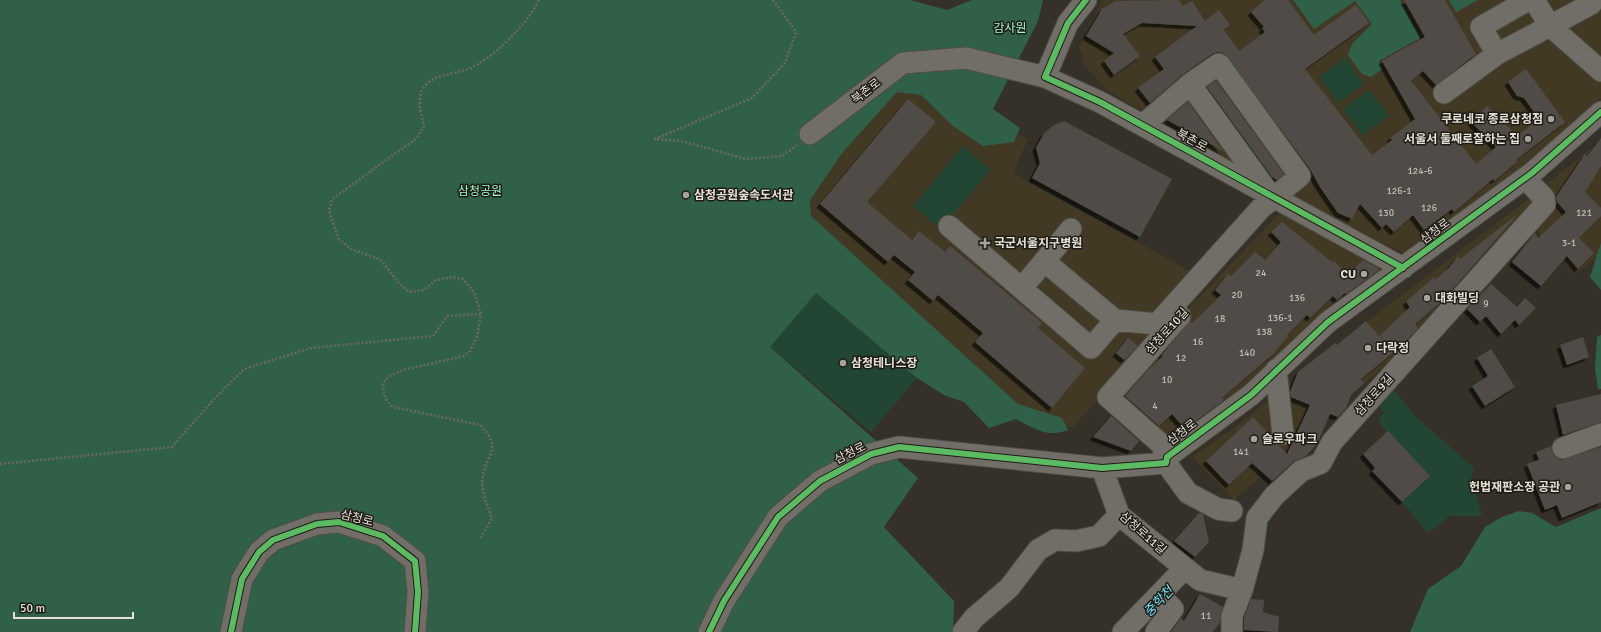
<svg xmlns="http://www.w3.org/2000/svg" width="1601" height="632" font-family="Signika,'Noto Sans KR',sans-serif">
	<defs>
		<filter id="shadow"><feDropShadow dx="-3.5" dy="3.5" stdDeviation="0" flood-color="#0009"/></filter>
	</defs>
	<rect width="100%" height="100%" fill="#353128"/>
	<!-- built -->
	<path fill="#423925" d="M1103,0H1601V98L1585,115L1558,139L1406,254L1310,208L1108,91L1085,66L1079,47Z
		M901,69L1028,139L1013,173L1195,274L1166,322L1073,427L1022,418L796,212Z
		M1601,140V249L1598,256L1575,274L1535,228L1447,310L1234,500L1193,458L1195,454L1233,429L1344,339L1523,203Z
		M1285,208L1380,259L1382,277L1312,322L1271,369L1188,436L1164,440L1116,394L1165,333Z"/>
	<!-- green -->
	<path fill="#234634" d="M1345,58L1364,84L1338,103L1319,77Z
		M1369,90L1389,116L1362,135L1343,109Z
		M963,146L991,170L940,229L913,206Z
		M816,293L917,378L871,432L770,347Z
		M1389,384L1416,417L1474,468L1471,478L1482,516H1450L1428,533L1402,502L1429,476L1383,428L1378,419L1384,413L1374,399Z"/>
	<!-- forest -->
	<path fill="#306148" d="M0,0H910L947,10L972,0H1043L1038,21L993,109L1020,128L1014,142L983,146L953,126L921,95L897,92L842,153L810,200L811,216L1018,404L1062,418L1068,430C1047,438 1035,429 1016,419L989,428L964,402L944,395L917,378L816,293L770,347L918,478L884,527L954,601L953,632H0Z
		M1293,0H1400L1420,38L1379,61L1382,69L1371,77L1362,74L1348,55L1352,44L1372,24L1355,1L1314,29Z
		M1449,0H1478L1456,12Z
		M1601,243V290L1590,277Z
		M1601,335V389H1598L1595,368L1597,337Z
		M1601,508V632H1410L1428,589L1461,566L1485,527L1502,517L1519,511L1532,513L1556,527Z"/>
	<!-- building -->
	<path fill="#514c47" filter="url(#shadow)" d="M1179,0L1183,6L1192,1L1205,21L1219,10L1230,25L1224,30L1239,51L1265,32L1262,28L1264,27L1251,12L1265,0H1288L1314,35L1356,5L1369,23L1305,69L1372,155L1392,140L1390,138L1415,119L1382,61L1425,37L1404,0H1445L1476,54L1436,85L1423,71L1411,81L1476,164L1496,147L1471,122L1487,106L1517,136L1539,119L1524,98L1517,96L1508,82L1526,69L1565,122L1516,160L1517,162L1494,181L1493,179L1454,212L1452,209L1424,230L1413,215L1394,232L1386,224L1382,228L1360,204L1352,219L1338,213L1320,187L1310,169L1224,53L1218,52L1212,54L1182,75L1150,103L1138,88L1164,69L1155,57L1197,26L1142,23L1123,34L1140,56L1114,75L1104,61L1114,53L1086,36L1102,9L1116,1Z
		M1216,81L1284,174L1277,180L1272,177L1207,87Z
		M908,99L936,122L867,202L912,240L919,231L945,252L950,246L1042,323L1038,328L1085,368L1052,408L975,342L983,333L938,295L933,301L908,280L915,272L894,255L888,262L820,204Z
		M1188,102L1223,151L1167,120Z
		M1064,121L1172,179L1140,237L1032,178L1040,163L1036,148L1044,133L1054,125Z
		M1601,138V166L1585,192L1601,208V216L1579,238L1594,253L1578,269L1567,256L1541,286L1512,262L1535,233L1538,238L1566,212L1557,202L1556,197L1585,154L1587,156Z
		M1518,214L1442,301L1415,324L1418,328L1400,347L1361,379L1364,383L1351,395L1346,408L1338,417L1330,414L1317,444L1306,456L1293,462L1272,481L1252,463L1229,485L1206,461L1253,417L1287,454L1310,405L1291,397L1290,392L1298,372L1335,343L1337,345L1366,321L1379,336L1410,307L1406,302L1434,277L1436,279L1449,268L1458,256L1460,259Z
		M1282,222L1332,262L1334,261L1348,275L1363,260L1378,268L1379,270L1346,294L1345,293L1337,300L1333,296L1310,318L1307,315L1287,335L1288,336L1273,354L1222,398L1224,400L1185,429L1172,414L1159,426L1125,396L1148,370L1163,356L1162,355L1190,321L1192,323L1221,295L1215,290L1228,274L1231,276L1255,252L1265,260L1281,242L1271,232Z
		M1491,284L1517,307L1525,298L1536,308L1519,325L1515,320L1501,334L1486,316L1480,322L1467,309Z
		M1583,337L1589,357L1567,365L1560,345Z
		M1128,338L1138,346L1124,360L1116,353Z
		M1491,349L1515,387L1485,406L1472,386L1488,376L1477,358Z
		M1601,394V422L1563,435L1556,405Z
		M1111,416L1139,441L1131,451L1093,437Z
		M1388,431L1430,476L1402,502L1372,471L1375,468L1363,454Z
		M1551,446L1552,452L1555,457L1561,460L1601,447V502L1562,518L1557,505L1545,510L1527,464L1539,460L1536,452Z
		M1199,513L1203,514L1209,542L1195,557L1174,541Z
		M1200,594L1223,607L1220,622L1213,632H1171L1181,618L1184,621Z
		M1251,599L1264,600L1263,612L1279,617L1278,632L1244,630V618Z"/>
	<g fill="none" stroke-linecap="round" stroke-linejoin="round">
		<defs>
			<path id="minor" d="M1534,0L1550,26L1591,4L1594,0
				M1497,54L1481,27L1528,0
				M1045,77L1068,23L1086,0
				M1190,84L1268,192
				M1444,93L1497,54L1550,26L1601,71
				M810,134L903,63L966,58L1045,77L1100,102L1403,268
				M949,226L1091,348L1115,320
				M1044,261L1115,320L1157,324L1261,208L1300,176L1219,64L1190,84L1143,125
				M1022,288L1071,229
				M1276,370L1283,434
				M1563,448L1601,434
				M1167,457L1161,444L1108,397L1180,316
				M1166,463L1188,493L1218,509L1232,511
				M1102,468L1119,515L1185,568L1123,632
				M1185,568L1200,580L1242,590
				M231,632L242,579L259,552L273,540L317,524L339,522L383,536L415,561L418,592L415,632
				M709,632L724,601L778,517L820,481L871,454L899,447L1102,468L1166,463L1167,457L1251,395L1328,322L1532,173L1601,112
				M963,632L974,618L1009,588L1038,550L1055,540L1076,541L1099,536L1119,515
				M1156,632L1173,609L1159,595
				M1232,632V616L1242,590L1253,550L1257,518L1274,496L1301,471L1321,463L1332,442L1545,204L1544,198L1525,178"/>
		</defs>
		<!-- minor casing -->
		<use href="#minor" stroke="#504d45" stroke-width="23"/>
		<!-- path -->
		<path stroke="#6b6862" stroke-width="2.5" stroke-dasharray="2 2" stroke-linecap="butt" d="M773,0L796,32L785,63L752,98L655,139L681,141L746,159L782,156L797,145
			M0,464L172,447L213,400L244,369L311,348L433,336L447,316L481,314
			M481,538L492,518C487,504 480,490 483,476C487,452 503,449 480,425L393,407C384,399 383,394 383,383L389,376L403,370L464,356L470,351L477,336L481,314L474,292L463,279L452,277L436,280L424,290L409,292L398,282L381,260L351,249L339,239L329,211L332,199L417,138L424,126C421,114 415,96 426,85C436,74 451,75 465,70C491,62 527,24 539,0"/>
		<!-- minor -->
		<use href="#minor" stroke="#716e68" stroke-width="21"/>
		<defs>
			<path id="cycleway" d="M1086,0L1068,23L1045,77L1100,102L1403,268
				M231,632L242,579L259,552L273,540L317,524L339,522L383,536L415,561L418,592L415,632
				M709,632L724,601L778,517L820,481L871,454L899,447L1102,468L1166,463L1167,457L1251,395L1328,322L1532,173L1601,112"/>
		</defs>
		<!-- cycleway casing -->
		<use href="#cycleway" stroke="#1e1b14" stroke-width="8"/>
		<!-- cycleway -->
		<use href="#cycleway" stroke="#5cba63" stroke-width="6"/>
	</g>
	<!-- markers -->
	<g fill="#a7a39a" stroke="#1e1b14" stroke-width="1.5">
		<circle cx="1551" cy="119" r="4"/>
		<circle cx="1528" cy="139" r="4"/>
		<circle cx="686" cy="195" r="4"/>
		<path d="M983 237h4v4h4v4h-4v4h-4v-4h-4v-4h4z"/>
		<circle cx="1364" cy="274" r="4"/>
		<circle cx="1427" cy="298" r="4"/>
		<circle cx="1368" cy="348" r="4"/>
		<circle cx="843" cy="363" r="4"/>
		<circle cx="1254" cy="439" r="4"/>
		<circle cx="1568" cy="487" r="4"/>
	</g>
	<g text-anchor="middle" stroke-width="3" stroke-linejoin="round" paint-order="stroke">
		<!-- number labels -->
		<g font-size="10" fill="#c0bcb3">
			<text x="1420" y="174">124-6</text>
			<text x="1399" y="194">126-1</text>
			<text x="1429" y="211">126</text>
			<text x="1386" y="216">130</text>
			<text x="1584" y="216">121</text>
			<text x="1569" y="246">3-1</text>
			<text x="1261" y="276">24</text>
			<text x="1237" y="298">20</text>
			<text x="1297" y="301">136</text>
			<text x="1486" y="307">9</text>
			<text x="1280" y="321">136-1</text>
			<text x="1220" y="322">18</text>
			<text x="1264" y="335">138</text>
			<text x="1198" y="345">16</text>
			<text x="1247" y="356">140</text>
			<text x="1181" y="361">12</text>
			<text x="1167" y="383">10</text>
			<text x="1155" y="409">4</text>
			<text x="1241" y="455">141</text>
			<text x="1206" y="619">11</text>
		</g>
		<!-- park labels -->
		<g font-size="12" fill="#a1f8cc" stroke="#1e1b14">
			<text x="1010" y="32">감사원</text>
			<text x="480" y="195">삼청공원</text>
		</g>
		<!-- street labels -->
		<g font-size="12" fill="#e5e1d7" stroke="#1e1b14">
			<text transform="translate(866 91) rotate(-38)" y="4">북촌로</text>
			<text transform="translate(1192 140) rotate(29)" y="4">북촌로</text>
			<text transform="translate(1435 231) rotate(-37)" y="4">삼청로</text>
			<text transform="translate(1167 331) rotate(-48)" y="4">삼청로10길</text>
			<text transform="translate(1374 395) rotate(-48)" y="4">삼청로9길</text>
			<text transform="translate(1182 432) rotate(-37)" y="4">삼청로</text>
			<text transform="translate(850 453) rotate(-27)" y="4">삼청로</text>
			<text transform="translate(357 518) rotate(14)" y="4">삼청로</text>
			<text transform="translate(1143 533) rotate(41)" y="4">삼청로11길</text>
		</g>
		<!-- poi labels -->
		<g font-size="12" font-weight="bold" fill="#e5e1d7" stroke="#1e1b14" text-anchor="start">
			<text x="1543" y="123" text-anchor="end">쿠로네코 종로삼청점</text>
			<text x="1520" y="143" text-anchor="end">서울서 둘째로잘하는 집</text>
			<text x="694" y="199">삼청공원숲속도서관</text>
			<text x="994" y="247">국군서울지구병원</text>
			<text x="1356" y="278" text-anchor="end">CU</text>
			<text x="1435" y="302">대화빌딩</text>
			<text x="1376" y="352">다락정</text>
			<text x="851" y="367">삼청테니스장</text>
			<text x="1262" y="443">슬로우파크</text>
			<text x="1560" y="491" text-anchor="end">헌법재판소장 공관</text>
		</g>
		<!-- water labels -->
		<g font-size="13" font-style="italic" fill="#78e2fc" stroke="#1e1b14">
			<text transform="translate(1158 601) rotate(-46)" y="5">중학천</text>
		</g>
	</g>
	<!-- scale -->
	<path d="M14 612v6h119v-6" fill="none" stroke="#e5e1d7" stroke-width="2"/>
	<text x="20" y="612" font-size="12" fill="#e5e1d7" stroke="#1e1b14" stroke-width="3" paint-order="stroke">50 m</text>
</svg>
